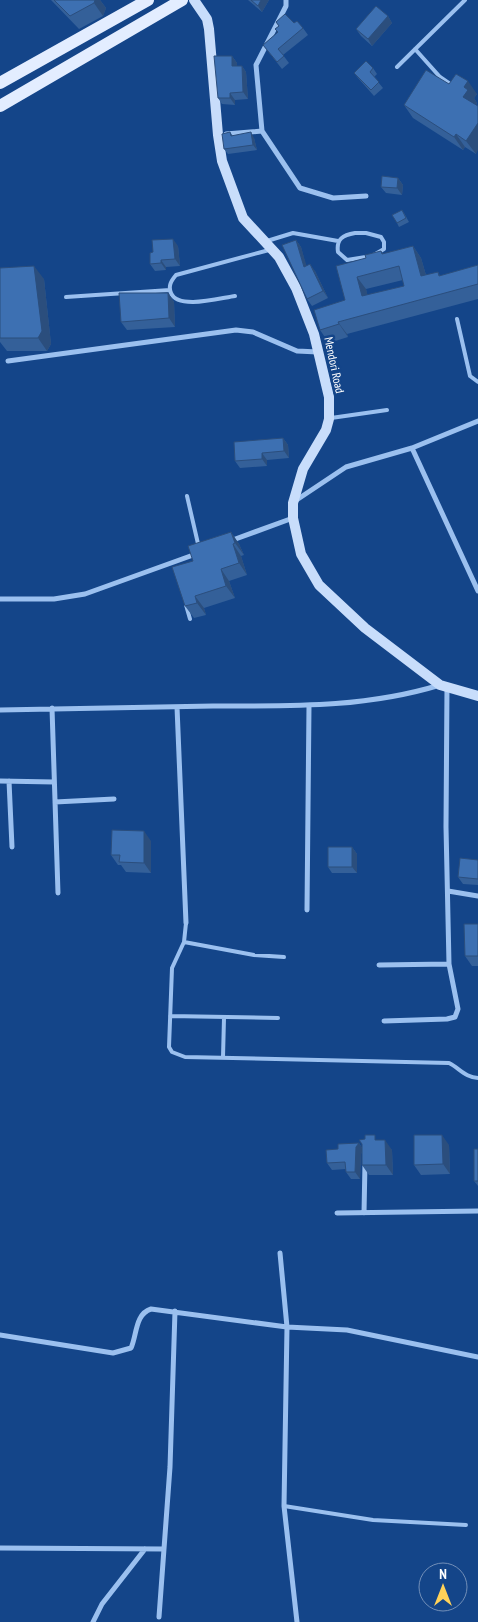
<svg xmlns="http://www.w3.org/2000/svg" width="478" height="1622" font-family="'PT Sans Narrow',sans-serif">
	<rect width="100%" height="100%" fill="#144589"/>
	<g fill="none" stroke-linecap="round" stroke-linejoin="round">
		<!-- service -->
		<path stroke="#9bc0ef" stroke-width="4" d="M415,49L440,77L453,86
			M397,67L465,0
			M355,233H366L381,237L384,242V249L372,256L347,260L338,252C336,239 343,235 355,233Z
			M267,241L293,233L338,241
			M235,296C220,298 178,310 171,293C168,286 171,281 176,275L269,250
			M66,297L170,290
			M457,319L470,376L478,382
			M331,418L387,410
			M187,496L199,548
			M186,605L190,619
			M184,942L186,923
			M284,957L254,955L184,942L172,968L169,1047L172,1052L185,1057L449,1063C459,1068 466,1078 478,1078
			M170,1016L278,1018
			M223,1057L224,1018
			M284,1506L373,1520L466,1525"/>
		<!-- minor -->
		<path stroke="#9bc0ef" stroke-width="5" d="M262,131L256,65L286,6V0
			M226,134L262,131L300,188L333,198L366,196
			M8,361L236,330L253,332L297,351L318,352
			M412,448L478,591
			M295,501L346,467L412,448L478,421
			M230,541L293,518
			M0,599H54L85,594L196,554
			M177,707L186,923
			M52,708L58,893
			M0,710C71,708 142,707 213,706C290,706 365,708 440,685
			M0,781L54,782
			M9,781L12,847
			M55,802L114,799
			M448,891L478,896
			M307,910L309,706
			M379,965L449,964
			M384,1021L447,1019L455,1017L458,1009L449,964L446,827L447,687
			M337,1213L478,1211
			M364,1213L365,1163
			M280,1253L287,1327L284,1506L297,1622
			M0,1335L113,1353L131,1348C137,1335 135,1314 151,1309L287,1327L347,1330L478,1357
			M0,1548L164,1549
			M159,1617L170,1467L175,1311
			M93,1622L102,1604L145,1549"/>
		<!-- secondary -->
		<path stroke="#c8ddfb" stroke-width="10" d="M194,0L207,19L209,29L218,135L222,161L243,218L279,257L296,288L314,334L329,397V419L326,430L303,469L293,503V518L301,554L319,585L365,628L440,685L478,696"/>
		<!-- primary -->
		<path stroke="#e3edff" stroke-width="12" d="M0,83L148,0
			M0,106L182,0"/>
	</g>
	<!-- wall -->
	<path fill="#346099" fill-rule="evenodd" d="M51,0H100L106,8L103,16L79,29Z
		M248,0H269L262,12Z
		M388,16L392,23L372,46L361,36L356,29Z
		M276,22L294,23L303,28L308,35L283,55L289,63L282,69L263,45L278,33L275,29L279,26Z
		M232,56L237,63V66H242L246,72L248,99L235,100V105L222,104L218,98Z
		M373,68L377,74L374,77L383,88L374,96L358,78L354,73Z
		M449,84L477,94L474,98L477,103L476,105V154L465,147L463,150L413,118L404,105Z
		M230,132L233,136L254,138L257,150L228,154L224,149Z
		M398,178L403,185L402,195L386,193L381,187Z
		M404,213L409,222L399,227L397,223Z
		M296,240L301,247L306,266L315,271L328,298L312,306L307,299Z
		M178,246L180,266L166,267V270L155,271L150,264L153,252Z
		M413,246L421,258L426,275L438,272L440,276L478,265V299L347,334L348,337L329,343L320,330L345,300L366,258L381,251L383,254ZM403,280L404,286L367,295L366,289Z
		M0,268L44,279L51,344L47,351H7L0,342Z
		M168,293L174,302L175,327L127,330L121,322Z
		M283,438L288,445L289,458L267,460V466L240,468L235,461Z
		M231,532L239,544L244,555L241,556L247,575L229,581L235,598L204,608L206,615L194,618L185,606L193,561Z
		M151,841V873L126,872L121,865H118L111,855Z
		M352,847L357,854V873H332L328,867Z
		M478,860V885L463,884L458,877Z
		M478,924V966H472L465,956Z
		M379,1140L392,1150L393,1175H369L362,1165V1152L361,1154L360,1179H351L346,1172V1169L332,1170L327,1163L338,1149L359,1143L362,1148Z
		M449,1145L450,1174L421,1175L414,1165Z
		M478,1149V1186L474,1181Z"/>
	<!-- shaded-wall -->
	<path fill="#2b4e7d" d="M95,0H100L106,8L103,16L94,3Z
		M261,0H269L262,12L258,6Z
		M388,16L392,23L372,46L368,39Z
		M232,56L237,63V73L232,66Z
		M242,66L246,72L248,99L243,92Z
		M468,81L477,94L474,98L477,103L472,110L463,97L464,87Z
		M230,93L235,100V105L230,98Z
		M478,123V150L476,154L466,141Z
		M251,132L254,138L257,150L253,145Z
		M456,134L465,147L463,150L454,137Z
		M398,178L403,185L402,195L397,188Z
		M173,239L178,246L180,266L175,259Z
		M296,240L301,247L309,274L304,267Z
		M413,246L421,258L430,289L421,276Z
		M161,260L166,267V270L161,263Z
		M310,264L315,271L328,298L323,291Z
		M34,266L44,279L51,344L47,351L38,338Z
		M357,277L366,289L371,309L362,296Z
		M168,293L174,302L175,327L169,318Z
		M338,322L347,334L348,337L339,324Z
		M283,438L288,445L289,458L284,451Z
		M262,453L267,460V466L262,459Z
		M231,532L239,544L244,555L235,543Z
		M233,544L241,556L247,575L239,563Z
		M221,569L229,581L235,598L226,586Z
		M195,596L204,608L206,615L197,603Z
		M144,831L151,841V873L144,863Z
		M352,847L357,854V873L352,867Z
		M442,1135L449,1145L450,1174L443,1164Z
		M385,1140L392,1150L393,1175L386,1165Z
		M359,1143L363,1150L361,1154L360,1179L355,1172L356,1147Z"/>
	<!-- building -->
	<path fill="#3d70b2" stroke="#2b4e7d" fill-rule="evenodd" d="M54,0H95L94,3L70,16Z
		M251,0H261L258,6Z
		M376,6L388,16L368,39L356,29Z
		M285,14L294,23L297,21L303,28L278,49L284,56L277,62L263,45L278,32L275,29L279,26L276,22Z
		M214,56H232V66H242L243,92L230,93V98H218Z
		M366,61L373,68L370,72L379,82L371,90L354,73Z
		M426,70L449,84L456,74L468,81L464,87L468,90L463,97L478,106V123L466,141L456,134L454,137L404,105Z
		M230,132L231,136L251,132L253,145L224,149L222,134Z
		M382,176L398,178L397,188L381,187Z
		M402,210L406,218L397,223L392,215Z
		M173,239L175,259L161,260V263L150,264V253L153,252L152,240Z
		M296,240L304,267L310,264L323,291L307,299L282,245Z
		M413,246L421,276L438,272L439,276L478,265V284L338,322L339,324L320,330L314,310L345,300L336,266L366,258L365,255L381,251L382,254ZM399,266L404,286L362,296L357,277Z
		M34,266L42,331L38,338H0V268Z
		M119,293H168L169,318L121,322Z
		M283,438L284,451L262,453V459L235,461L234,442Z
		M231,532L235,543L233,544L239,563L221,569L226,586L195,596L197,603L185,606L172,567L193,561L188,546Z
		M112,830L144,831V863L119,862L120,855H111Z
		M328,847H352V867H328Z
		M460,858L478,860V879L458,877Z
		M464,924H478V956H465Z
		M365,1135H375V1140H385L386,1165H362V1144L359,1140L365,1139Z
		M414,1135H442L443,1164L414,1165Z
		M359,1143L356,1147L355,1172H346L345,1162L327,1163L326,1150L338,1149V1144Z
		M474,1149H478V1181H474Z"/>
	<g text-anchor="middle" stroke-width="5" stroke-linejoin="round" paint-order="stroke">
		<!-- street labels -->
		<g font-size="12" fill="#fff" stroke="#144589">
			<text transform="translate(334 365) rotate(78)" y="4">Mendori Road</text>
		</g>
	</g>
	<!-- north arrow -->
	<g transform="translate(443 1587)"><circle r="24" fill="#144589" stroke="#728fb8"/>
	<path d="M0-4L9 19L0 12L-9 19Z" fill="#ffd259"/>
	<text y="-8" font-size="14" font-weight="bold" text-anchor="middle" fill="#ffffff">N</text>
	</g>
</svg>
